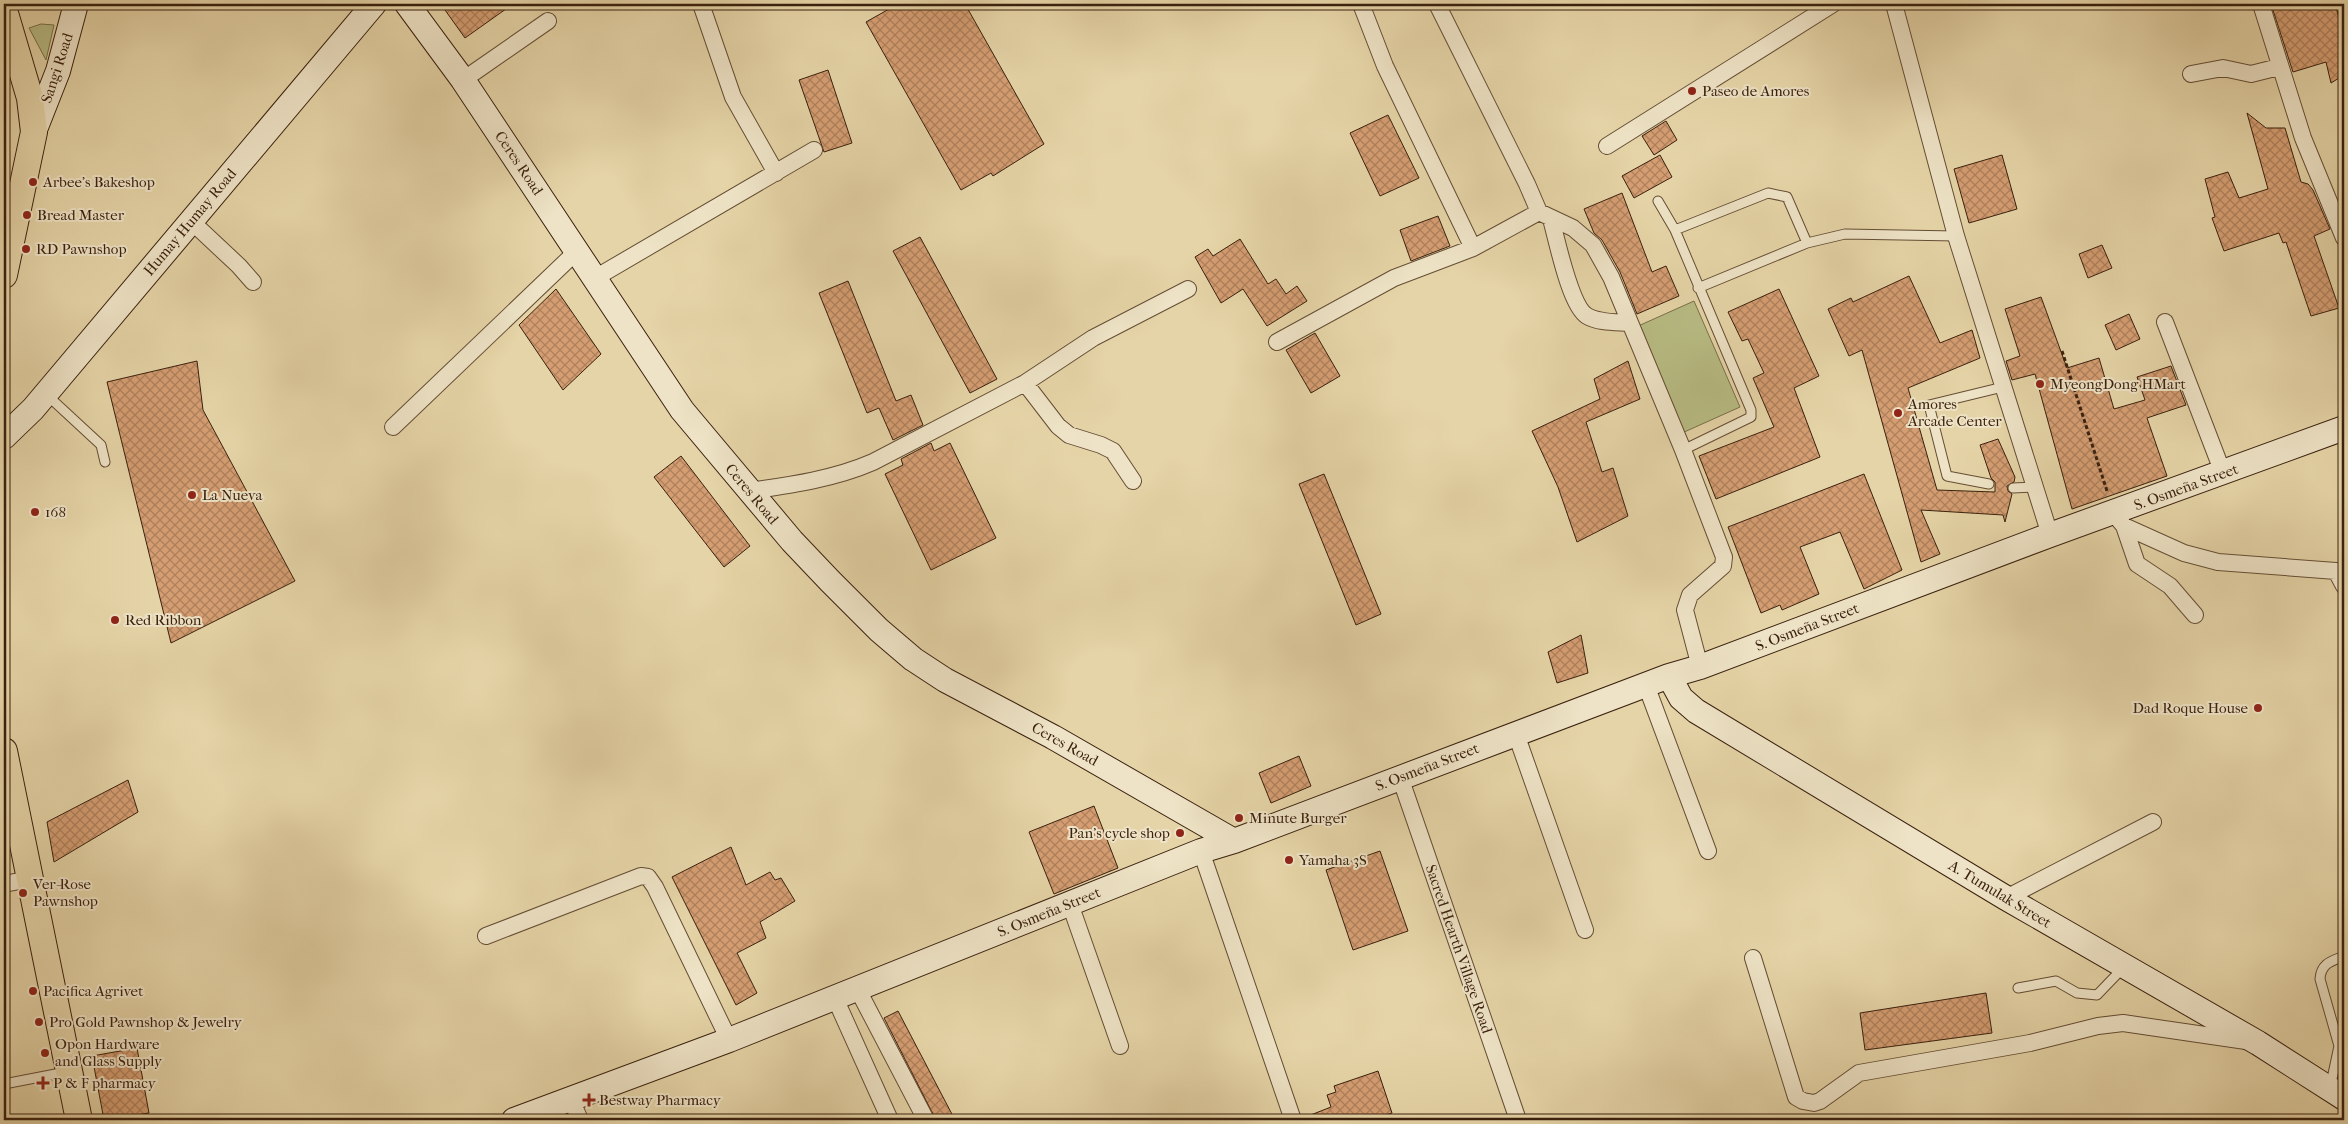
<svg xmlns="http://www.w3.org/2000/svg" width="2348" height="1124" font-family="'IM FELL French Canon',serif">
	<defs>
		<pattern id="building-cross-hatch" width="8" height="8" patternUnits="userSpaceOnUse" patternTransform="scale(1.25)"><rect width="8" height="8" fill="#d59e72"/><path d="M0 0l8 8M0 8l8-8" fill="none" stroke="#ae805c"/></pattern>
	</defs>
	<rect width="100%" height="100%" fill="#e5d4a7"/>
	<filter id="stains"><feTurbulence type="fractalNoise" baseFrequency=".004" numOctaves="4"/><feColorMatrix values="0 0 0 0 .2 0 0 0 0 .09 0 0 0 0 .02 0 0 0 .5 -.17"/></filter>
	<radialGradient id="worn" r=".72"><stop offset=".6" stop-color="#630" stop-opacity="0"/><stop offset="1" stop-color="#630" stop-opacity=".3"/></radialGradient>
	<!-- garden -->
	<path fill="#b8bc84" stroke="#796e49" d="M41,24L54,25L46,60L29,28Z
		M1694,301L1740,407L1682,433L1636,327Z"/>
	<!-- building -->
	<path fill="url(#building-cross-hatch)" stroke="#3a200e" d="M454,4H513L465,38L445,10Z
		M898,4H965L1044,144L993,176L991,173L961,190L866,22Z
		M2271,4H2335L2344,35V75L2331,83L2326,62L2293,72Z
		M828,70L852,143L824,152L799,80Z
		M2247,113L2266,128H2285L2301,182L2308,184L2313,190L2330,229L2314,236L2339,308L2311,316L2286,242L2283,243L2279,233L2224,251L2212,218L2215,217L2205,179L2228,172L2239,198L2268,189Z
		M1388,115L1419,178L1380,196L1350,133Z
		M1666,121L1677,140L1654,155L1642,136Z
		M1660,155L1672,177L1634,198L1622,176Z
		M2002,155L2017,209L1969,223L1954,169Z
		M1622,193L1652,272L1666,266L1679,296L1637,314L1620,272L1602,240L1594,233L1584,209Z
		M1438,216L1450,246L1411,261L1400,230Z
		M920,237L997,379L970,393L893,251Z
		M1240,239L1268,284L1276,279L1286,294L1297,286L1307,301L1267,326L1243,289L1221,303L1195,257L1208,249L1213,256Z
		M2102,245L2112,268L2088,278L2079,254Z
		M1909,276L1940,343L1972,330L1980,358L1908,388L1937,490L1995,492V482L1991,478L1980,445L1998,439L2015,477L2014,482L2007,486L2008,491L2012,494L2005,522L2003,515L1921,510L1940,554L1921,562L1862,350L1849,356L1828,309L1851,298L1853,302Z
		M848,281L896,401L911,395L923,425L893,440L879,408L867,413L819,293Z
		M556,289L601,354L563,390L519,325Z
		M1779,289L1819,376L1794,388L1820,457L1716,499L1699,456L1774,427L1753,378L1764,373L1748,339L1742,341L1728,312Z
		M2041,297L2067,368L2099,358L2114,409L2145,400L2137,377L2171,366L2186,405L2147,418L2167,476L2072,509L2035,374L2012,380L2006,361L2020,356L2005,309Z
		M2129,314L2140,339L2116,350L2105,325Z
		M1315,333L1340,376L1311,393L1286,350Z
		M197,361L203,410L295,581L171,643L107,382Z
		M1628,361L1640,399L1586,422L1602,472L1613,468L1628,516L1577,542L1558,487L1532,431L1600,399L1594,379Z
		M931,443L934,451L950,443L996,538L931,570L885,474L903,465L901,459Z
		M681,456L750,546L724,567L654,477Z
		M1324,474L1381,614L1356,625L1299,484Z
		M1864,474L1902,570L1864,589L1840,532L1800,547L1819,594L1782,610L1780,605L1761,613L1728,527Z
		M1581,635L1588,673L1557,683L1548,652Z
		M1299,756L1311,786L1271,803L1259,773Z
		M128,780L138,812L54,862L47,822Z
		M1094,806L1118,868L1054,894L1029,832Z
		M731,847L746,885L770,872L775,880L781,878L795,901L760,922L766,938L737,953L757,993L736,1005L672,877Z
		M1380,851L1408,931L1353,950L1326,870Z
		M1986,993L1992,1033L1865,1050L1860,1013Z
		M898,1011L955,1120H936L884,1018Z
		M137,1048L149,1113L104,1120L92,1056Z
		M1378,1071L1392,1113L1370,1120H1303V1118L1331,1107L1327,1095L1336,1092L1334,1086Z"/>
	<g fill="none" stroke-linecap="round" stroke-linejoin="round">
		<defs>
			<path id="lane" d="M1658,201L1675,230L1751,410V417L1683,450
				M1675,230L1768,193L1787,197L1807,243
				M1698,288L1807,243L1845,234L1956,236
				M47,395L101,445L105,462
				M1989,484L1947,476L1929,405L2003,387
				M2013,488L2035,487
				M2018,988L2056,981L2077,993L2097,995L2123,968
				M4,1084L66,1072
				M2330,1088L2339,1046L2320,979C2321,963 2332,961 2344,956"/>
			<path id="street" d="M701,4L733,97L776,173
				M1361,4L1385,66L1473,248
				M1437,4L1527,184L1539,212L1573,228L1593,245L1611,277L1683,450L1724,557L1723,566L1690,595L1685,610L1700,667
				M1894,4L1956,236L2050,535
				M2261,4L2303,138L2344,238
				M2191,74L2223,68L2251,74L2279,67
				M463,80L548,21
				M1607,146L1833,4
				M1551,219C1557,240 1570,306 1587,316C1599,323 1616,322 1629,323
				M191,221L239,266L253,282
				M595,278L814,150
				M2165,322L2223,473
				M1277,342L1394,278L1473,248L1539,212
				M1025,383L1058,426L1069,435L1101,445L1113,451L1133,481
				M393,427L577,251
				M749,491C791,485 834,479 873,462L1025,383L1093,338L1188,289
				M2114,514L2124,526L2184,553L2218,562L2336,571L2344,586
				M2124,526L2137,564L2170,586L2195,615
				M1646,685L1708,851
				M1516,734L1585,930
				M1400,777L1518,1120
				M1201,851L1293,1120
				M4,884L30,879
				M2006,898L2153,822
				M1070,904L1120,1046
				M486,936L641,876L648,877L655,887L729,1040
				M1753,958L1796,1097L1803,1101L1814,1103L1820,1101L1859,1073L2030,1043L2098,1026L2123,1023L2246,1041
				M857,988L926,1120
				M835,998L890,1120
				M571,1099L580,1120"/>
			<path id="secondary" d="M407,4L463,80L682,410L792,541L830,581L879,630L913,659L945,680L1053,737L1234,841
				M34,132L58,71L76,4
				M4,437L33,409L374,4
				M1669,676L1681,698L1696,711L2006,898L2258,1043L2344,1098
				M514,1120L729,1040L1201,851L1234,841L1669,676L1700,667L2050,535L2344,428"/>
			<path id="primary" d="M4,10L30,98L34,132L4,275
				M4,751L79,1120"/>
		</defs>
		<!-- lane casing -->
		<use href="#lane" stroke="#654d34" stroke-width="11"/>
		<!-- street casing -->
		<use href="#street" stroke="#654d34" stroke-width="18"/>
		<!-- secondary casing -->
		<use href="#secondary" stroke="#3a200e" stroke-width="26"/>
		<!-- primary casing -->
		<use href="#primary" stroke="#3a200e" stroke-width="28"/>
		<!-- path -->
		<path stroke="#3a200e" stroke-width="3" stroke-dasharray="4 2.5" stroke-linecap="butt" d="M2062,351L2107,491"/>
		<!-- lane -->
		<use href="#lane" stroke="#eee3c6" stroke-width="9"/>
		<!-- street -->
		<use href="#street" stroke="#eee3c6" stroke-width="16"/>
		<!-- secondary -->
		<use href="#secondary" stroke="#eee3c6" stroke-width="24"/>
		<!-- primary -->
		<use href="#primary" stroke="#e5d4a7" stroke-width="26"/>
	</g>
	<!-- markers -->
	<g fill="#8f2418" stroke="#eee3c6" stroke-width="2">
		<circle cx="1692" cy="91" r="5"/>
		<circle cx="33" cy="182" r="5"/>
		<circle cx="27" cy="215" r="5"/>
		<circle cx="26" cy="249" r="5"/>
		<circle cx="2040" cy="384" r="5"/>
		<circle cx="1898" cy="413" r="5"/>
		<circle cx="192" cy="495" r="5"/>
		<circle cx="35" cy="512" r="5"/>
		<circle cx="115" cy="620" r="5"/>
		<circle cx="2258" cy="708" r="5"/>
		<circle cx="1239" cy="818" r="5"/>
		<circle cx="1180" cy="833" r="5"/>
		<circle cx="1289" cy="860" r="5"/>
		<circle cx="23" cy="893" r="5"/>
		<circle cx="33" cy="991" r="5"/>
		<circle cx="39" cy="1022" r="5"/>
		<circle cx="45" cy="1053" r="5"/>
		<path d="M40.5 1075.5h5v5h5v5h-5v5h-5v-5h-5v-5h5z"/>
		<path d="M586.5 1092.5h5v5h5v5h-5v5h-5v-5h-5v-5h5z"/>
	</g>
	<g text-anchor="middle" stroke-width="4" stroke-linejoin="round" paint-order="stroke">
		<!-- street labels -->
		<g font-size="15" fill="#3a200e" stroke="#eee3c6">
			<text transform="translate(57 68) rotate(-72)" y="5">Sangi Road</text>
			<text transform="translate(519 163) rotate(56)" y="5">Ceres Road</text>
			<text transform="translate(190 222) rotate(-50)" y="5">Humay Humay Road</text>
			<text transform="translate(2186 487) rotate(-20)" y="5">S. Osmeña Street</text>
			<text transform="translate(752 494) rotate(50)" y="5">Ceres Road</text>
			<text transform="translate(1807 627) rotate(-21)" y="5">S. Osmeña Street</text>
			<text transform="translate(1065 744) rotate(29)" y="5">Ceres Road</text>
			<text transform="translate(1427 767) rotate(-21)" y="5">S. Osmeña Street</text>
			<text transform="translate(2000 894) rotate(31)" y="5">A. Tumulak Street</text>
			<text transform="translate(1049 912) rotate(-22)" y="5">S. Osmeña Street</text>
			<text transform="translate(1459 949) rotate(71)" y="5">Sacred Hearth Village Road</text>
		</g>
		<!-- poi labels -->
		<g font-size="15" fill="#3a200e" stroke="#eee3c6" text-anchor="start">
			<text x="1702" y="96">Paseo de Amores</text>
			<text x="43" y="187">Arbee's Bakeshop</text>
			<text x="37" y="220">Bread Master</text>
			<text x="36" y="254">RD Pawnshop</text>
			<text x="2050" y="389">MyeongDong HMart</text>
			<text x="1908" y="409">Amores<tspan x="1908" dy="17">Arcade Center</tspan></text>
			<text x="202" y="500">La Nueva</text>
			<text x="45" y="517">168</text>
			<text x="125" y="625">Red Ribbon</text>
			<text x="2248" y="713" text-anchor="end">Dad Roque House</text>
			<text x="1249" y="823">Minute Burger</text>
			<text x="1170" y="838" text-anchor="end">Pan's cycle shop</text>
			<text x="1299" y="865">Yamaha 3S</text>
			<text x="33" y="889">Ver-Rose<tspan x="33" dy="17">Pawnshop</tspan></text>
			<text x="43" y="996">Pacifica Agrivet</text>
			<text x="49" y="1027">Pro Gold Pawnshop &amp; Jewelry</text>
			<text x="55" y="1049">Opon Hardware<tspan x="55" dy="17">and Glass Supply</tspan></text>
			<text x="53" y="1088">P &amp; F pharmacy</text>
			<text x="599" y="1105">Bestway Pharmacy</text>
		</g>
	</g>
	<!-- margin -->
	<rect width="2348" height="1124" fill="none" stroke="#e5d4a7" stroke-width="20"/>
	<rect x="5" y="5" width="2338" height="1114" fill="none" stroke="#3a200e" stroke-width="2.5"/>
	<rect x="10" y="10" width="2328" height="1104" fill="none" stroke="#3a200e"/>
	<rect width="100%" height="100%" filter="url(#stains)"/>
	<rect width="100%" height="100%" fill="url(#worn)"/>
</svg>
